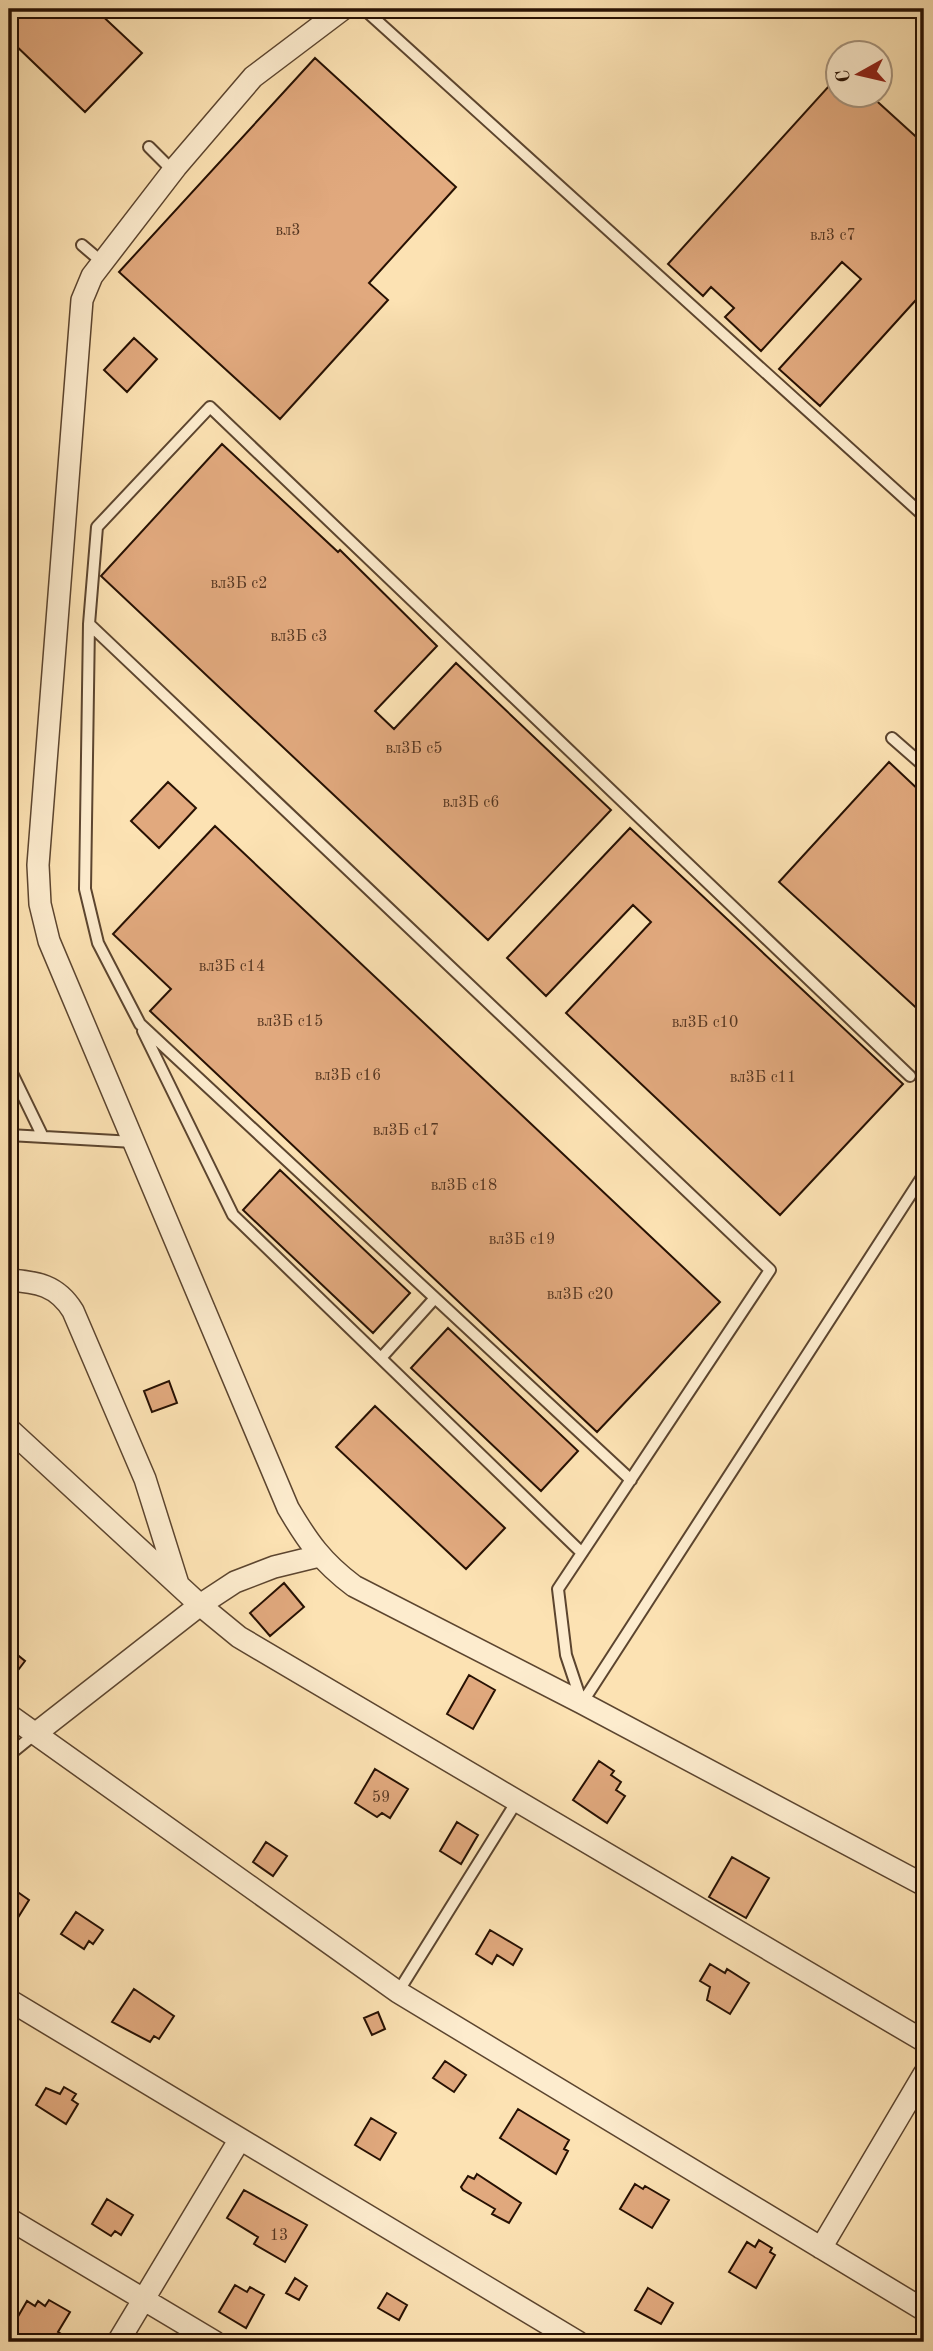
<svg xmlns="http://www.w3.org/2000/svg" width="933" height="2351" font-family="'Old Standard TT',serif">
	<rect width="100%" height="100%" fill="#fce2b3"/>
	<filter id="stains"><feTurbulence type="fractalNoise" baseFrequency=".00286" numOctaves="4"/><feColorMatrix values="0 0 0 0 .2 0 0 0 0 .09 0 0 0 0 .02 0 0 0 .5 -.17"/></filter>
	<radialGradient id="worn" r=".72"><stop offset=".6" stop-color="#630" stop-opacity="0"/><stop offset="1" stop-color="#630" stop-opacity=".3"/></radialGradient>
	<!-- building -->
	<path fill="#e1a97e" stroke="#271103" stroke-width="2" d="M16,9H95L142,53L85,112L9,39V16Z
		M315,58L456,187L369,283L388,300L280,419L119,272Z
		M838,76V94H869L924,144V291L820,406L779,369L861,279L842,262L761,351L725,317L734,308L711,287L703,296L668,264Z
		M134,338L157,359L127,392L104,370Z
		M222,444L338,552L340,550L437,646L375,711L394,729L456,663L611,810L488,940L101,576Z
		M889,762L924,795V1015L779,882Z
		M168,782L196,808L159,848L131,821Z
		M215,826L720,1302L597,1432L150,1011L171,989L113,934Z
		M630,828L903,1084L780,1215L566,1013L651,922L633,905L546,996L507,958Z
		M280,1170L410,1293L373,1333L243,1210Z
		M448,1328L578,1451L541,1491L411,1368Z
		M169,1381L177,1403L152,1412L144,1391Z
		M375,1406L505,1528L466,1569L336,1447Z
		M284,1583L304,1607L270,1636L250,1613Z
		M9,1648L25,1661L9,1682Z
		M469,1675L495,1690L473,1729L447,1714Z
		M599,1761L614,1771L611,1775L621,1782L616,1790L625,1796L607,1823L573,1800Z
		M375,1769L408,1789L390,1818L382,1813L377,1817L355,1803Z
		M457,1822L478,1835L461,1864L440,1851Z
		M266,1842L287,1856L273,1876L253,1862Z
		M732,1857L769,1878L746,1918L709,1897Z
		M9,1886L29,1900L9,1932Z
		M76,1912L103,1930L93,1944L89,1941L84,1949L61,1934Z
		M490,1930L522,1949L513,1965L497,1955L492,1964L476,1954Z
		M710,1964L725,1973L727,1969L749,1983L730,2014L707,2000L710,1987L700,1981Z
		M134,1989L174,2016L159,2039L154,2036L150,2042L112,2022Z
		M378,2012L385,2029L372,2035L364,2018Z
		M445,2061L466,2075L454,2092L433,2078Z
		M64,2087L76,2094L72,2100L78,2104L66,2124L36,2105L46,2088L60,2094Z
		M518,2109L569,2140L564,2149L568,2151L556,2174L500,2138Z
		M371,2118L396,2133L380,2160L355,2145Z
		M477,2174L521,2203L509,2223L492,2214L495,2209L463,2190L461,2187L468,2176L474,2179Z
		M635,2184L643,2189L645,2186L669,2200L652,2228L620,2209Z
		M244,2190L307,2225L285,2262L254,2244L258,2237L227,2218Z
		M107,2199L133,2215L121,2235L115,2231L111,2236L92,2224Z
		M759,2240L772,2248L770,2252L775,2255L756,2288L729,2272L747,2242L755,2247Z
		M295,2278L307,2286L299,2300L286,2293Z
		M235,2285L247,2292L250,2287L264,2295L246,2328L219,2312Z
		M648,2288L673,2303L661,2324L635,2310Z
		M387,2293L407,2305L399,2320L378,2308Z
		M49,2300L70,2312L58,2332L75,2342H9V2332L27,2301L35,2306L38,2301L45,2306Z"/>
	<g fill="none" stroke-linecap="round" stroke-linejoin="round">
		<defs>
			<path id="lane" d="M364,9L924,516
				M149,147L173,171
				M82,245L102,262
				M89,624L85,889L98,943L140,1024L631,1480
				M892,738L924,766
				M143,1031L233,1215L582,1553
				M9,1067L43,1137
				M9,1135L134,1142
				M381,1358L435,1298
				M581,1700L566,1655L558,1589L770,1270L89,624L97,527L210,407L910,1076
				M582,1703L924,1174
				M9,1755L35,1734
				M398,1992L517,1801"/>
			<path id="street" d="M343,9L253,77L176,167L92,276L82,300L38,865L40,904L49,941L288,1508C308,1542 322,1562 354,1586L582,1703L924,1885
				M9,1280C37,1282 57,1285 73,1311L145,1479L178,1584
				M9,1429L200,1605L239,1637L924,2041
				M9,1715L398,1992L924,2310
				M35,1734L200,1605L235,1582L274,1567L319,1556
				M9,2000L578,2342
				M9,2219L215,2342
				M821,2248L924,2074
				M118,2342L240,2139"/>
		</defs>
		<!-- lane casing -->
		<use href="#lane" stroke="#5c452f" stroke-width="14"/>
		<!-- street casing -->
		<use href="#street" stroke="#5c452f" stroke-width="24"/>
		<!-- lane -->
		<use href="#lane" stroke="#fdecce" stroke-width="10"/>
		<!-- street -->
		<use href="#street" stroke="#fdecce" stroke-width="21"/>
	</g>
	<g text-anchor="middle" stroke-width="7" stroke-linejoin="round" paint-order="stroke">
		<!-- number labels -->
		<g font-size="16" fill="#563722">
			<text x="288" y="235">вл3</text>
			<text x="833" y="240">вл3 с7</text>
			<text x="239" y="588">вл3Б с2</text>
			<text x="299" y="641">вл3Б с3</text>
			<text x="414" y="753">вл3Б с5</text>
			<text x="471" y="807">вл3Б с6</text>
			<text x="232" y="971">вл3Б с14</text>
			<text x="290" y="1026">вл3Б с15</text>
			<text x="705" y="1027">вл3Б с10</text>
			<text x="348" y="1080">вл3Б с16</text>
			<text x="763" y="1082">вл3Б с11</text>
			<text x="406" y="1135">вл3Б с17</text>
			<text x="464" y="1190">вл3Б с18</text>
			<text x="522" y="1244">вл3Б с19</text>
			<text x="580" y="1299">вл3Б с20</text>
			<text x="381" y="1802">59</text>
			<text x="279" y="2240">13</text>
		</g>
	</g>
	<!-- margin -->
	<rect width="933" height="2351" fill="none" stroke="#fce2b3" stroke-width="35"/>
	<rect x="10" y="10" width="912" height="2330" fill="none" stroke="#271103" stroke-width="3.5"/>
	<rect x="18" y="18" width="898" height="2316" fill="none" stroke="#271103" stroke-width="2"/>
	<!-- north arrow -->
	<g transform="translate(859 74) rotate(262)"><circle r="33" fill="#fdecce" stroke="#a7947d" stroke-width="2"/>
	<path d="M0-5L12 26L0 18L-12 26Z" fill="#8f2418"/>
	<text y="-10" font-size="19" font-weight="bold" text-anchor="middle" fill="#271103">С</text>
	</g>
	<rect width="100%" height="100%" filter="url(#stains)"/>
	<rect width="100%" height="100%" fill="url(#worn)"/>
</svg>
